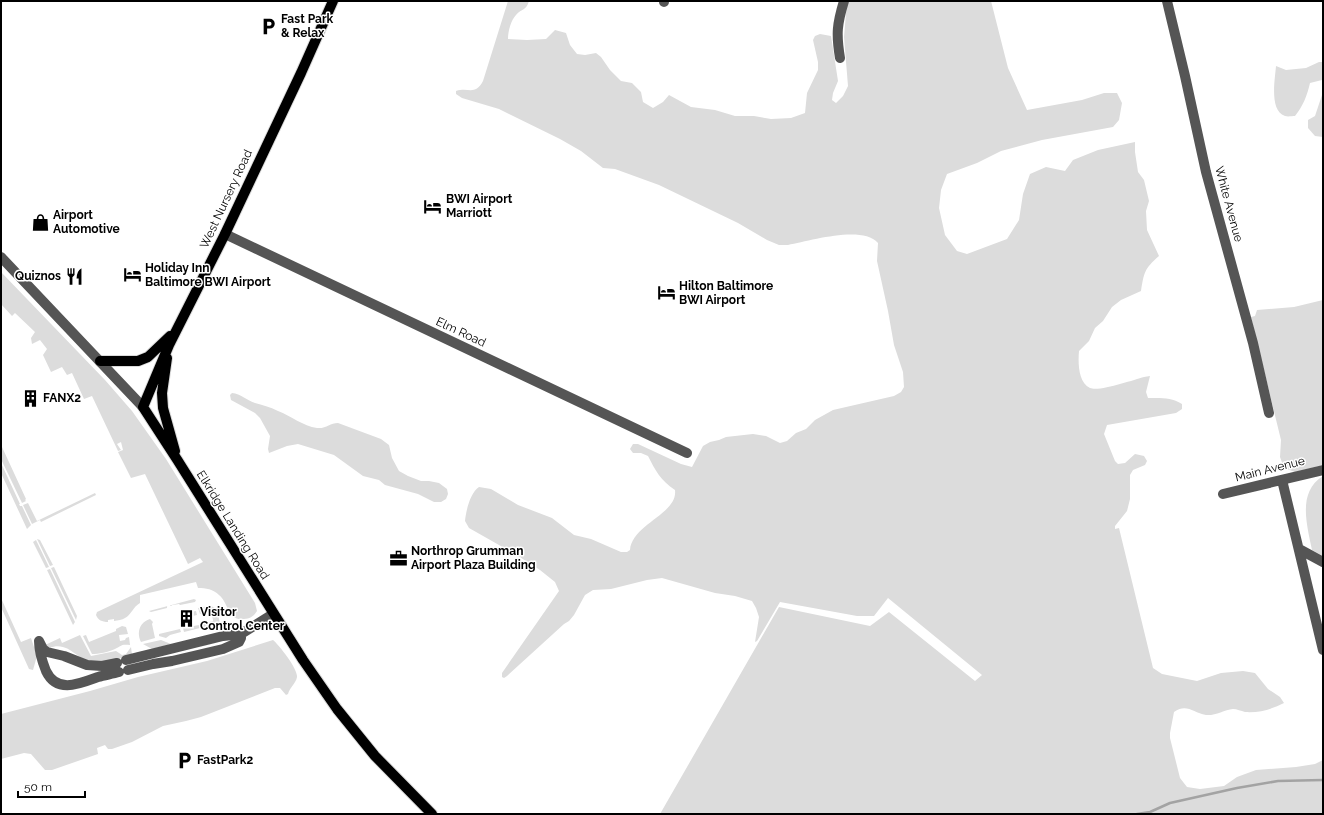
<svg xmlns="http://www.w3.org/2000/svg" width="1324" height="815" font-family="Raleway,sans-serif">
	<rect width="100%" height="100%" fill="#fff"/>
	<!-- green -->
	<path fill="#dcdcdc" d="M508,1H529C526,11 522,8 516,15C511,20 508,31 508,39L527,40L546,39L555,30L566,33L570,45L577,54L585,55L596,53L601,57L610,70L621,81L632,83L641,92L643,102L653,108L663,102L669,95L691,107L715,110L735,116H754L771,119L791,118L805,113L807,93L818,70V62L813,40L815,36L820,34L831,36L838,81L833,93L832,100L836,103L843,96L848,86L844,37L847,1H991L1008,68L1027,110L1082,100L1104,93H1117L1122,103L1119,120L1113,127L1042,140L1001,151L977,163L947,174L941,190L939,208L945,235L957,251L967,254L1007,239L1019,220L1023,194L1030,174L1046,167L1065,171L1073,160L1098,150L1135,142V152L1138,172L1144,180L1149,201L1146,211L1147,230L1159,256C1144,269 1144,273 1141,291L1121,300L1112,307L1103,321L1095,328L1089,341L1079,351C1078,362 1078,383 1090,388C1099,392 1133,380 1144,377L1150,376L1146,392L1148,398C1161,398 1171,397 1182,404V409L1176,413L1107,425L1104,434L1115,461L1118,464L1125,463L1135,454L1144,456L1147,461L1145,465L1133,470L1130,475V499L1127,511L1115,526V529L1119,528L1153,668L1162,674L1197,681L1221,673L1243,671L1255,673L1268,689L1280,697L1284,703C1272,709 1260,713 1245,712C1241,711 1237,709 1233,709C1224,710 1215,716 1206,715C1193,713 1187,703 1174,712L1170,733V738L1180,778L1187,787L1200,789L1224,786L1237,777L1256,770L1296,767L1315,764L1323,760V814H660L779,607L870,626L889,612L975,681L982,675L888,598L874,616H857L780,602L757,641L755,642L759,617L756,608L752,601L735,596L715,593L662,578L647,580L611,589L593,590L585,595L574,615L569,621L564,624L507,676L504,678L502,677V673L559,591L555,582L540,570L515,554L469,528L465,521C466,511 470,493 479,487L491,489L518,505L552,518L574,535L591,539L621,552H627L630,550C632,524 678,514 675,490C661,481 655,470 648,456L641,453H633L630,449L633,444H638L681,464L692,467L703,446L710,442L719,440L726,437L753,434L766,436L780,443L787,441L796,433L806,429L815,420L833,410L894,396L901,392L904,387L903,372L894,345L888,311L877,261L878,243C862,225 810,241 788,245H779L767,240L738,223L659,185L615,169L603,168L581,151L560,139L499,109L462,98L456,94V91C469,87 475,96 483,81Z
		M1319,62H1323L1322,80L1310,83C1307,96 1303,106 1295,116C1292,116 1288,117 1285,116C1269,111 1275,79 1276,66L1286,70L1306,68Z
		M1322,95H1323V137L1315,136L1308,128V120L1315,116Z
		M1,272L105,380L132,411L166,459L255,603L257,611C254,616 250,619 244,619C227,621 229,603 219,595C213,589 206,588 198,588L196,582L140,595V603C133,607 131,615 125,618C122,620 118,620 114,621V619L108,620V622C102,622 98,620 96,615L97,612L203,562L200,558L188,564L145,474L131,478L118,452L123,450L121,442L117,444L121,450L118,451L92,396L84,399L72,373L67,375L62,367L51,372L43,355L47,349L40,340L32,344L31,338L35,332L15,313L12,316L1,304Z
		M1323,300V465L1295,472L1284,468L1280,457L1281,440L1251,317L1255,316L1257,310L1294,307Z
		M232,393C241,394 246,400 255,403C262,405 270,407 278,411C291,416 303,426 317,428C326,429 330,423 338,423L381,439L389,445L392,458L399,471L408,476L421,481H429L439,483L447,489L448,494L446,499L441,502H434L418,494L385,485L379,480L363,476L334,455L298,444L287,446L269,453L268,449L270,436L260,418L255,413L231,400L230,395Z
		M2,447L26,499L25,500L26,501L22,503L1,459Z
		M1,463L20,504H19L20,506H22L31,525L27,529L1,473Z
		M1323,476V556L1312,550C1307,525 1297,492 1323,476Z
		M95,493L96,495L41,522L40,520L32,524L23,505L28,503L37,521Z
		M37,539L40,540L53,565L50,566Z
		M36,540L49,567L46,568L33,542Z
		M54,567L77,616L76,620L51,568Z
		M50,569L75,622L73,625L47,570Z
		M1,598L21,642L31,638L37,656L33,670L29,669L1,607Z
		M194,599L196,600L195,602L180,605L179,604L167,606V608L151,612L149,611Z
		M209,606C218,606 218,615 220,623L203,627L202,624L213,621V620L211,611L200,614L198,608Z
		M196,611L197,615L183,618L182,614Z
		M150,619L153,622L152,624L155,638L141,642C136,632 140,622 150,619Z
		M199,625L200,628L184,632L183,628Z
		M122,626L126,627L128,634L119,635L120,641L125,640L126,638L129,637L130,645C120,644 122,646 115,649C109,652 98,654 92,654L83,636L86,635L89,642L116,631V629Z
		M180,629L181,632L170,635L166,638L159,636V634Z
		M80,635L91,656L116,651L122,655L126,654L131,647L132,655C122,658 105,663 95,662C75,661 70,640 49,648L45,645L60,638L62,643Z
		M161,640L171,644L152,649L143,644Z
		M273,640C279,645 298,669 297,677C296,683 290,687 288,694L286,695L280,688H275L201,717L186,721L163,726L132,742L112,749H108L105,745L97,748L98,754L52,770H45L31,754L24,753L1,759V714L90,691L138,677L207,661Z"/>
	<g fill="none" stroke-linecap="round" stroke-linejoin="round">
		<!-- stream -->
		<path stroke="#a3a3a3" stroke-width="2.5" d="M1137,814L1150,812L1170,803L1237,788L1278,781L1323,780"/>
		<defs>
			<path id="major" d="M333,1L301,73L225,234L169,345L143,407L178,461L303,660L337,709L375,756L432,814
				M167,358L162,393L163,408L175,451
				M100,361H138L148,357L170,336"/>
		</defs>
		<!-- major casing -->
		<use href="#major" stroke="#dbdbdb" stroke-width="12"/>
		<!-- minor -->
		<path stroke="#555" stroke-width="10" d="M1167,1L1185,76L1206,172L1253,343L1269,413
			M664,2V1
			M840,58C836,34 837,24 844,1
			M225,234L687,453
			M1,257L143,407
			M1282,480L1323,650
			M1223,494L1323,470
			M1299,549L1323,562
			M39,641C39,652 42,661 46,671C57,694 79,684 98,677C105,675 112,674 119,672
			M39,641L43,649L47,652L64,656L87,665L102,666L117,663
			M126,660L223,636L241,634L273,614
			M128,670L153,664L172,661L223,649L239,642L241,638V634"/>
		<!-- major -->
		<use href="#major" stroke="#000" stroke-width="10"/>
	</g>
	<!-- icons -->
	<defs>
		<symbol id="parking-bare" viewBox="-9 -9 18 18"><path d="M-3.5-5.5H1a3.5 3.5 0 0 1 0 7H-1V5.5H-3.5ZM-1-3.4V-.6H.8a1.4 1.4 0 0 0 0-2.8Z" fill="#000" stroke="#fff" stroke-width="2.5" paint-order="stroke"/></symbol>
		<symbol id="hotel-bare" viewBox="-9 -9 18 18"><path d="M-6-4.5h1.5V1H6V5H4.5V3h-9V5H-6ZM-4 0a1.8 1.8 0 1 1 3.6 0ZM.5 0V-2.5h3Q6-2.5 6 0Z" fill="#000" stroke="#fff" stroke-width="2.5" paint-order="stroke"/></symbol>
		<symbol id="shop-bare" viewBox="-9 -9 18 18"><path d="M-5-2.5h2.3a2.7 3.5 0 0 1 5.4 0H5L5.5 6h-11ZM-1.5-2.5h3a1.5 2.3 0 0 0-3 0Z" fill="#000" stroke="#fff" stroke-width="2.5" paint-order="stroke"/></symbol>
		<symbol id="restaurant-bare" viewBox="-9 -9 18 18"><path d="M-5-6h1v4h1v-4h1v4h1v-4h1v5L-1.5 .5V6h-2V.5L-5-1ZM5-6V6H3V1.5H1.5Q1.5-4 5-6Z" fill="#000" stroke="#fff" stroke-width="2.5" paint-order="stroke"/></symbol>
		<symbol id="building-bare" viewBox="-9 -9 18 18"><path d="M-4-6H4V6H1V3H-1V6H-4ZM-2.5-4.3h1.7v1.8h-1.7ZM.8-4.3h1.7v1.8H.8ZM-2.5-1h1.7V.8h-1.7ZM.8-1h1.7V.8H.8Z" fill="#000" stroke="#fff" stroke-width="2.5" paint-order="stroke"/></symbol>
		<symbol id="office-bare" viewBox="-9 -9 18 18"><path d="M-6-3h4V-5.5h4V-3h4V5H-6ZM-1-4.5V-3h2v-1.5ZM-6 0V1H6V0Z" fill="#000" stroke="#fff" stroke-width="2.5" paint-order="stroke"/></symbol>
	</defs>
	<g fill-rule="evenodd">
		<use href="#parking-bare" x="256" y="14" width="25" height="25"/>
		<use href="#hotel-bare" x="420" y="194" width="25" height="25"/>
		<use href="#shop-bare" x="28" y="210" width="25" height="25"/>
		<use href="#hotel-bare" x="120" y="262" width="25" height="25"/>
		<use href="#restaurant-bare" x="62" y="264" width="25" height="25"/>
		<use href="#hotel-bare" x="654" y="280" width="25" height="25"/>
		<use href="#building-bare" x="18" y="386" width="25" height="25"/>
		<use href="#office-bare" x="386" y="546" width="25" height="25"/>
		<use href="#building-bare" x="174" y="606" width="25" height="25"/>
		<use href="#parking-bare" x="172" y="748" width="25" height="25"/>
	</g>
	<g text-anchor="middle" stroke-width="3" stroke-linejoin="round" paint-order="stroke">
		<!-- poi labels -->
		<g font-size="12" font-weight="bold" fill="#000" stroke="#fff" text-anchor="start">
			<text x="281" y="23">Fast Park<tspan x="281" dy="14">&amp; Relax</tspan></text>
			<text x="446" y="203">BWI Airport<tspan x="446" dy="14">Marriott</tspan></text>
			<text x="53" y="219">Airport<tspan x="53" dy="14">Automotive</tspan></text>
			<text x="145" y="272">Holiday Inn<tspan x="145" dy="14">Baltimore BWI Airport</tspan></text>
			<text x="61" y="280" text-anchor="end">Quiznos</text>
			<text x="679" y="290">Hilton Baltimore<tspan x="679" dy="14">BWI Airport</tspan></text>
			<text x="43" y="402">FANX2</text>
			<text x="411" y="555">Northrop Grumman<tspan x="411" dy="14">Airport Plaza Building</tspan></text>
			<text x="200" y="616">Visitor<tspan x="200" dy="14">Control Center</tspan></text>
			<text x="197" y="764">FastPark2</text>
		</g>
		<!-- street labels -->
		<g font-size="12" fill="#000" stroke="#fff">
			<text transform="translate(226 199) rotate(-65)" y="4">West Nursery Road</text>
			<text transform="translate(1229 204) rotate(75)" y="4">White Avenue</text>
			<text transform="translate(461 332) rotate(25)" y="4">Elm Road</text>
			<text transform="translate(1270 469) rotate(-14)" y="4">Main Avenue</text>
			<text transform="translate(233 525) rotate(58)" y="4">Elkridge Landing Road</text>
		</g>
	</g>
	<!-- border -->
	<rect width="1324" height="815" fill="none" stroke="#000000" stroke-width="4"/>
	<!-- scale -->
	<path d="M18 791v6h67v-6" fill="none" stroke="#000000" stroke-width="2"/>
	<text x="24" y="791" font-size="12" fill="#000000" stroke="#ffffff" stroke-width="3" paint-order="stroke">50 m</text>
</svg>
